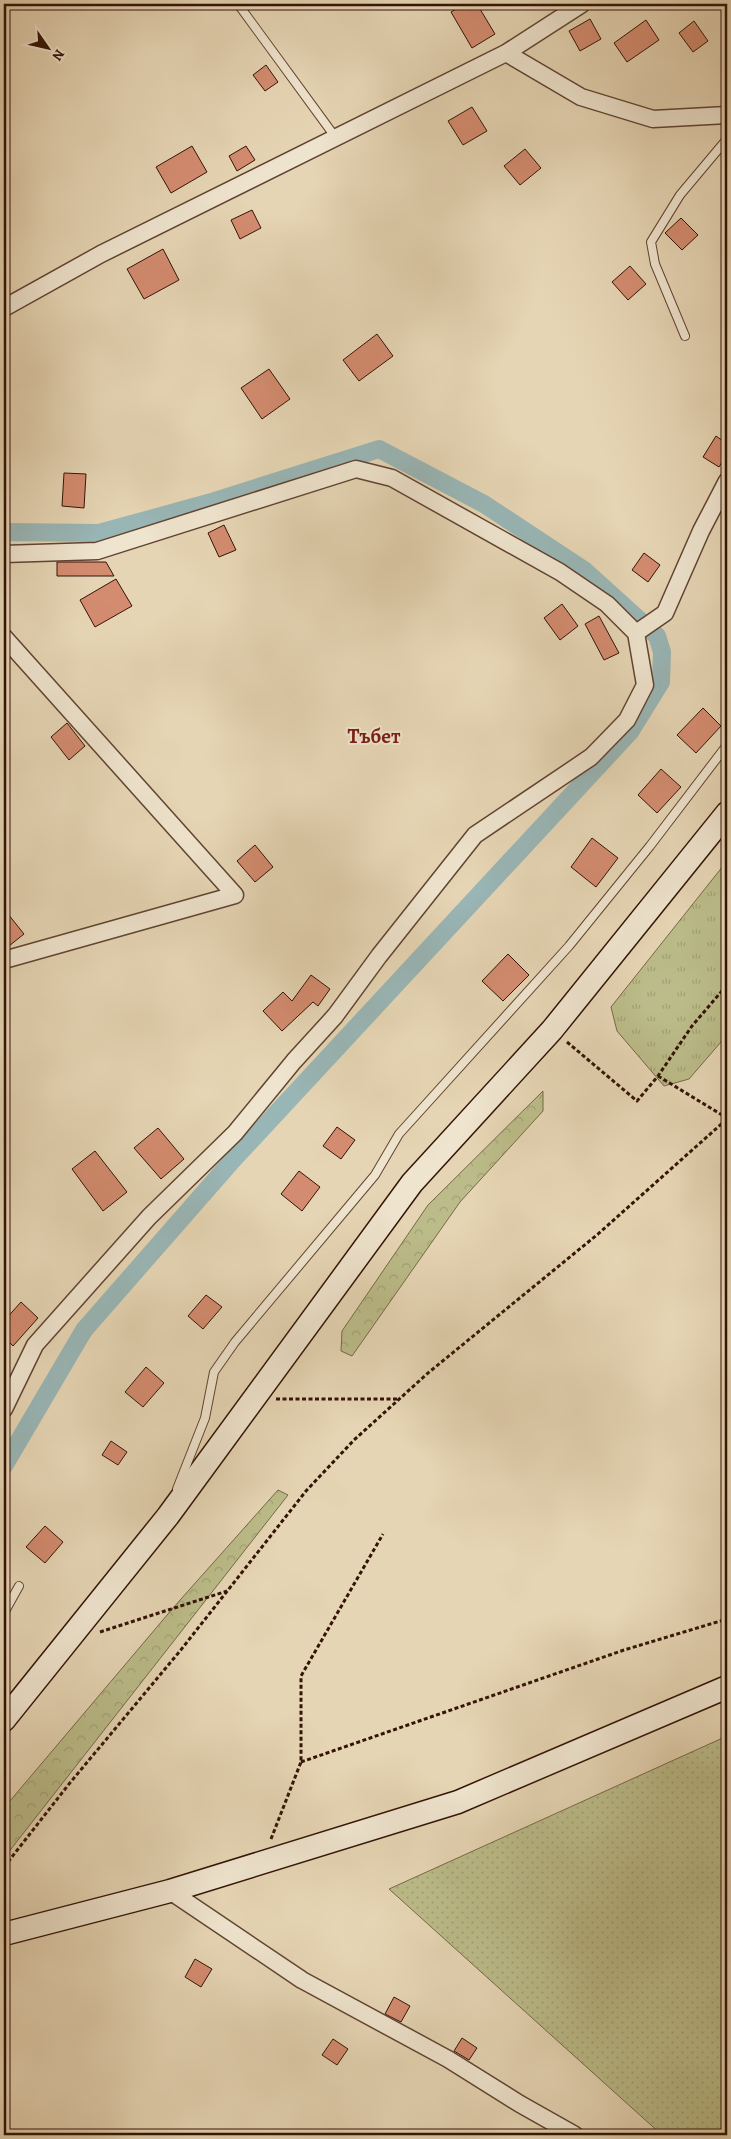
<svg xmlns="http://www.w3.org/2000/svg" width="731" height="2139" font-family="Alegreya,serif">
	<defs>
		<pattern id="grass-dots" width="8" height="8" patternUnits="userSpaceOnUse" patternTransform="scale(1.25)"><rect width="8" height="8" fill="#bbbc89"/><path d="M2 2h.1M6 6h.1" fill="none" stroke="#a1a175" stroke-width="1.8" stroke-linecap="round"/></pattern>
		<pattern id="forest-crowns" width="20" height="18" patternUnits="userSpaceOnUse" patternTransform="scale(1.25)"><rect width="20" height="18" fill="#bbbc89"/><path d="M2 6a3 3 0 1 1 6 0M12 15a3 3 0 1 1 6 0" fill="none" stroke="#a1a175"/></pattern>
		<pattern id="park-tufts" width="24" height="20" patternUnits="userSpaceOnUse" patternTransform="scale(1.25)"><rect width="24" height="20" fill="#bbbc89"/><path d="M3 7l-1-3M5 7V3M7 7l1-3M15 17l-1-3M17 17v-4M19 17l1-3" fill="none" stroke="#a1a175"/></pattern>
	</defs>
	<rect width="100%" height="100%" fill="#e6d5b4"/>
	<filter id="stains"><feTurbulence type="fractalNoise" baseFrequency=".004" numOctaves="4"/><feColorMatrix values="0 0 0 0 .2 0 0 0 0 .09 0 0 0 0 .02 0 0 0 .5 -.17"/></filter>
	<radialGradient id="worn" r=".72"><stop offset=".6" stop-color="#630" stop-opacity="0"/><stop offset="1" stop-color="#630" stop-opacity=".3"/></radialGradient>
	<!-- grass -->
	<path fill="url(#grass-dots)" stroke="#776848" d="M727,1736V2135H662L389,1889Z"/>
	<!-- forest -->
	<path fill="url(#forest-crowns)" stroke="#776848" d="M543,1091V1111L460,1202L352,1356L341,1351L342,1331L428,1205Z
		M278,1490L288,1495L4,1858V1808L173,1608Z"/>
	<!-- park -->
	<path fill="url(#park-tufts)" stroke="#776848" d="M727,861V1035L689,1079L664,1086L617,1031L611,1007Z"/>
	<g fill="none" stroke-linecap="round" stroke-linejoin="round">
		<!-- canal -->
		<path stroke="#99b6b6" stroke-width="18" d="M4,532L99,533L208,503L379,449L484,504L584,570L657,636L662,652L661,682L630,732L231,1162L84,1330L4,1466"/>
	</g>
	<!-- building -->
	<path fill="#d48c70" stroke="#331306" d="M465,4H477L495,34L472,48L451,12Z
		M590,19L601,39L580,51L569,31Z
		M646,20L659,40L627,62L614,43Z
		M694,21L708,41L693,52L679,33Z
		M266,65L278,82L265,91L253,75Z
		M472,107L487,131L463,145L448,121Z
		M192,146L207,172L171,193L156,167Z
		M246,146L255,160L237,171L229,156Z
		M525,149L541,168L520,185L504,166Z
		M252,210L261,228L240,239L231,220Z
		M681,218L698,235L682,250L665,233Z
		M163,249L179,280L144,299L127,269Z
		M630,266L646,284L628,300L612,282Z
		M377,334L393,356L359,381L343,360Z
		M269,369L290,399L262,419L241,388Z
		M716,436L727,444V454L719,467L703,457Z
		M64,473L86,474L84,508L62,506Z
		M224,525L236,550L219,557L208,533Z
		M644,553L660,565L648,582L632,570Z
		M57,562H106L114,576H57Z
		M116,579L132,606L95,627L80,600Z
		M562,604L578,626L560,640L544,618Z
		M599,616L619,653L604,660L585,624Z
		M703,708L721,726L696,753L677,735Z
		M67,723L85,746L69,760L51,737Z
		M661,769L681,787L657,813L638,795Z
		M592,838L618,858L596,887L571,867Z
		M255,845L273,867L255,882L237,861Z
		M4,909L24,934L4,950Z
		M508,954L529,975L503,1001L482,981Z
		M311,975L330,989L318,1006L313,1002L282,1031L263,1011L283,992L292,1001Z
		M337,1127L355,1140L341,1159L323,1146Z
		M158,1128L184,1159L161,1179L134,1148Z
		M95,1151L127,1192L103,1211L72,1169Z
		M299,1171L320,1187L302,1211L281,1194Z
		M206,1295L222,1307L203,1329L188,1316Z
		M21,1302L38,1318L13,1346L4,1337V1321Z
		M146,1367L164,1383L143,1407L125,1392Z
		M111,1441L127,1452L118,1465L102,1455Z
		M45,1526L63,1542L45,1563L26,1547Z
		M195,1959L212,1969L201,1987L185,1977Z
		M394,1997L410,2006L401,2022L385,2014Z
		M462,2038L477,2048L469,2060L454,2051Z
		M333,2039L348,2049L337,2065L322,2055Z"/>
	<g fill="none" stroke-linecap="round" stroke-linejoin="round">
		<defs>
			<path id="lane" d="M238,4L336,138
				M685,336L655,264L651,242L680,195L727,139
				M177,1489L205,1418L214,1372L235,1342L375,1175L399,1134L569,946L650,846L727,745
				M4,1613L19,1586"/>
			<path id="street" d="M506,53L581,97L653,119L727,115
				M4,308L101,254L506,53L582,4
				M4,554L97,551L356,469L392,478L560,572L607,604L636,633L665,613L701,531L727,481
				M4,637L235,895L4,960
				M4,1409L35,1345L149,1217L235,1133L294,1061L335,1016L379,956L475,835L591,757L627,720L645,685L636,633
				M170,1891L302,1980L448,2059L520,2104L575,2135"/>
			<path id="secondary" d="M4,1720L168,1516L412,1183L552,1030L727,813
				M4,1934L170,1891L458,1802L727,1687"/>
		</defs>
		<!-- lane casing -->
		<use href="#lane" stroke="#604432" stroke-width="10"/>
		<!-- street casing -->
		<use href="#street" stroke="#604432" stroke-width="19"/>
		<!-- secondary casing -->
		<use href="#secondary" stroke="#331306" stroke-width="25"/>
		<!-- path -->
		<path stroke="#331306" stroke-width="3" stroke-dasharray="4 2.5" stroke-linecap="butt" d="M567,1042L637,1101L658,1076L692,1026L727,985
			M658,1076L727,1118
			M276,1399H399
			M100,1632L227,1591
			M301,1762L624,1650L727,1619
			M271,1839L301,1762V1676L383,1534
			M4,1867L69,1784L180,1651L306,1491L354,1440L428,1373L598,1234L727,1119"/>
		<!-- lane -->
		<use href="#lane" stroke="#efe4ce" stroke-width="8"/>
		<!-- street -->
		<use href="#street" stroke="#efe4ce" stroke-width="16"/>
		<!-- secondary -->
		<use href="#secondary" stroke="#efe4ce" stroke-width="22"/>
	</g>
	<g text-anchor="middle" stroke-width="4" stroke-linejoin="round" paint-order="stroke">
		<!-- quarter labels -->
		<g font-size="21" font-weight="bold" fill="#7a1f14" stroke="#efe4ce">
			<text x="374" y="743">Тъбет</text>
		</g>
	</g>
	<!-- margin -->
	<rect width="731" height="2139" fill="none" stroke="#e6d5b4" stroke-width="20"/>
	<rect x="5" y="5" width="721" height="2129" fill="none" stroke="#331306" stroke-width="2.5"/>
	<rect x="10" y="10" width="711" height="2119" fill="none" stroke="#331306"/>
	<!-- north arrow -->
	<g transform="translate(48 48) rotate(124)" stroke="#efe4ce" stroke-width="4" paint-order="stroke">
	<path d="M0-4L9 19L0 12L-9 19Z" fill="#331306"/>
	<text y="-8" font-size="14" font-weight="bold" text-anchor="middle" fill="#331306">N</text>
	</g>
	<rect width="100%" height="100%" filter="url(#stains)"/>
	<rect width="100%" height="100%" fill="url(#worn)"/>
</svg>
